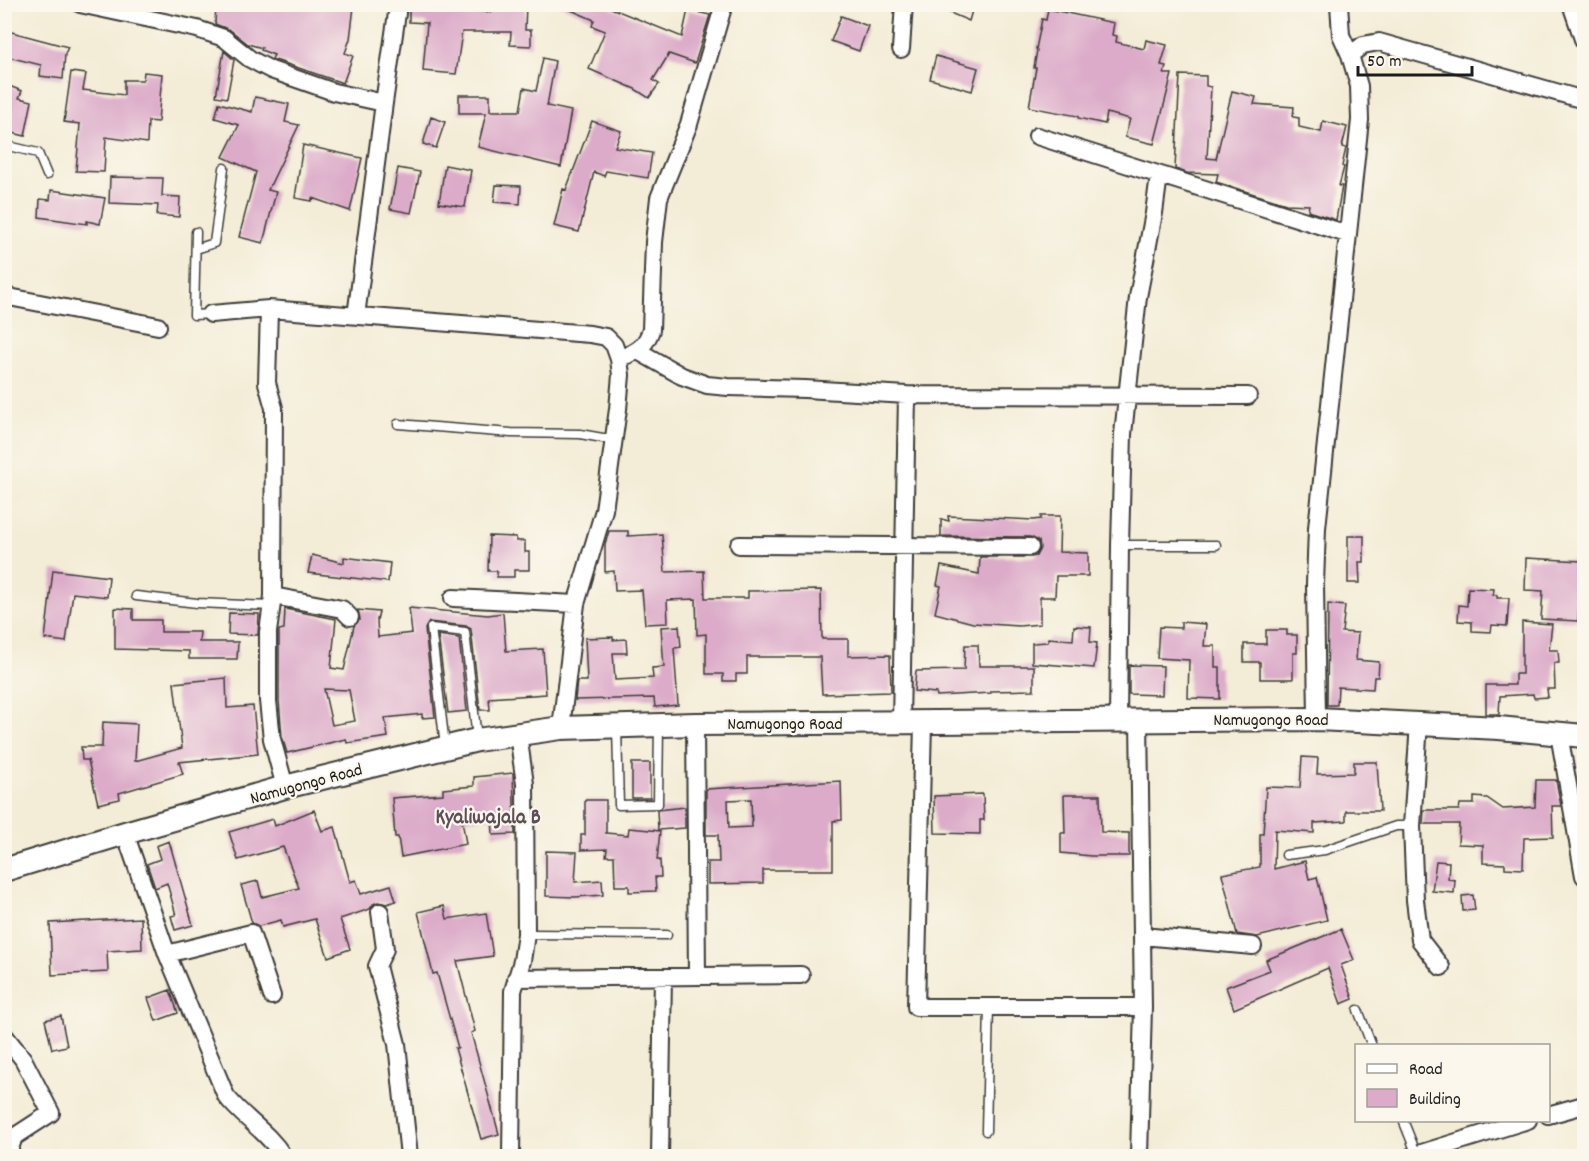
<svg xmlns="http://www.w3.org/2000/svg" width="1589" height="1161" font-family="Dekko,sans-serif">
	<rect width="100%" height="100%" fill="#fbf7ec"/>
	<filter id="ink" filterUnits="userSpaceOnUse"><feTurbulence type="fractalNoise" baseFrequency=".0167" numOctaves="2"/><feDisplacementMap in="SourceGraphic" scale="12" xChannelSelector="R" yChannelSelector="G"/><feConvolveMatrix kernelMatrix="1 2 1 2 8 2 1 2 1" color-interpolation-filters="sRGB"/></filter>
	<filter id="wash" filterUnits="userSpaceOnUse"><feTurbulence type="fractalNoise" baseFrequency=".008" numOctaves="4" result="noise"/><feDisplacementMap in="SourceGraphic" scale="24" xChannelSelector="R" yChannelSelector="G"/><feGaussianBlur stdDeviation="1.35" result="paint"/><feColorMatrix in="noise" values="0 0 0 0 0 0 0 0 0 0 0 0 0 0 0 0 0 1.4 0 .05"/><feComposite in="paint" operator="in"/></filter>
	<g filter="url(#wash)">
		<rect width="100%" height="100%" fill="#f3ecd6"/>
		<g id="blocks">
			<!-- building -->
			<path fill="#dcabc9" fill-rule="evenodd" d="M216,4H333L354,7L350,39L345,53L353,56L343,83L275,60L272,59L274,55L261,50L262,48L248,44L230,30L215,24Z
				M409,4H449V10L490,12V4H526L525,30H531V46L510,45L511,32H462L456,74L423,71L427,23L409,22Z
				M557,4H601L682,37L688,10L710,15L695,63L669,54L653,80L659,84L649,98L635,89L589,69L605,31L592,26L594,20Z
				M929,4H974L969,21Z
				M1048,9L1114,23L1112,35L1117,36L1116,42L1144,49L1146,40L1167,45L1161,65L1166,66L1164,74H1172L1154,144L1125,137L1130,119L1107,113L1105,124L1078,118V116L1029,107L1036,68H1034L1037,50L1036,49L1042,19L1046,20Z
				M841,16L868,26L859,51L831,41Z
				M4,30L68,47L65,54L63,79L40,76L41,65L4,56Z
				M224,51L234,60L227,98L216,96Z
				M936,56L978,68L972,91L930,79Z
				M543,58L555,61L547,106L571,111L561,167L478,147L486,113H459V95H490V111H520L524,88L536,91Z
				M71,72L86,74L83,90L124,95V80H143L144,72L162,74L158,122L148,121L147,143L106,137L104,172L76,171L80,124L64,122Z
				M1180,75L1206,76V86L1211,87L1207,158L1216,159L1232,91L1256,97L1254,104L1294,107L1293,117L1299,118V127L1321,132L1323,121L1347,127L1342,147L1346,148L1342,166L1344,167L1339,186H1342L1336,220L1308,211L1309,205L1286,204L1216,182L1218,174L1187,173L1175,169Z
				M4,84L22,91L19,98L32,101L25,136L13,133L4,128Z
				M255,97L289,104L285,122L299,125L268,190L276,192L263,243L239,237L256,172L223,157L239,125L215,118L219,103L252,112Z
				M431,117L445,122L436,148L423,144Z
				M592,121L621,131L615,147L652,153L648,178L606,171L604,176L594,172L579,232L554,226L563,189L566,190Z
				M303,145L362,158L350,211L312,198V201L295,198Z
				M445,165L471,170L465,207L439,203Z
				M398,168L420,172L411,213L390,209Z
				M110,177L163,178L162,196L180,197L179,217L157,215L158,205L109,203Z
				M496,185L521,186L520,204L494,202Z
				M51,190L105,198L100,224L87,221V224L39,217L40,199L50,200Z
				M948,516L1033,520L1041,519V516H1060L1059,552L1088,553V576H1056L1055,597H1040V624L1019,626L973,623L935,613L941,586L937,585L941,566L979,574L980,557H1031L1036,556L1040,548L1039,541L1030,537L941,536V519L949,521Z
				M609,531H628V536L662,534L665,572L704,571L705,598H748V591L821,590L822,639H848V656L890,655L891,692L822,694L820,657H747V674H736V681H723V674H706V634L697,635L696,599L667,600L668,623L645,624L642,590L615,591L614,571L605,572V544Z
				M489,536L516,537V541H525V552H529V570H514V577H497V571H488Z
				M1348,536H1364V562H1359L1360,583H1348Z
				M312,555L344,563V557L390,563L388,582L308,573Z
				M1526,558L1582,561L1578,621L1541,619L1543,591L1525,590Z
				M53,570L109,577L107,597L73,593L66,642L45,639Z
				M1468,588L1494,589L1493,595H1497V598H1509L1507,626L1492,625L1491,632L1472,631V622L1458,621L1459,605L1467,606Z
				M1328,604L1345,606L1342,632L1358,633L1356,660L1379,662L1378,677H1374L1373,689L1338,687L1337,705H1327Z
				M115,608L133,609V620H161V632H200L199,642H238L237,659H189V651L115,649Z
				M409,608L488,615L503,613L506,651L543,649L546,694L489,698L490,710H480L471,629L466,626L429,622L425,629L435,717L422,718V714L385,718L388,737L347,743L346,739L287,753L282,737L279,700V630L284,629L285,609L336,619L331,668L344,670L354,626L360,619L358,610L379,612L377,620L378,637L412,633ZM324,689L349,690L355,721L332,725Z
				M229,613L259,614L258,635L228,634Z
				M1181,622L1206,624L1204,646H1215V667H1220V699L1188,698L1189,660L1157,658L1159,627L1181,628Z
				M1522,622L1552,624L1549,650H1558L1559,663H1554L1555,689H1547L1548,697L1534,698L1533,694L1500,696L1499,714H1486V685H1515V674H1522Z
				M679,626L681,647L674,648L678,705L655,707L654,698L575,700L577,681H587L585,638L613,637V640L626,639L627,653H613L615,680L653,678L652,668L664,667L661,627Z
				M1074,626L1091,627L1090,642L1097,643L1094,668L1032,663V643L1048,642V638L1073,640Z
				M1266,630H1287V635H1297V653H1293V679H1260V662H1244V644H1266Z
				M438,635L459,638L467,711L448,713Z
				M965,645H978L979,666H1034V690L991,691V693L937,696L936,693L914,691L916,671L964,670Z
				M1129,665L1163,666L1162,695L1129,694Z
				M226,678L227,708L253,706L258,754L179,762L183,774L119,793L120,799L98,804L88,760H82L81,747H102L103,722L137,724L135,761L182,748L174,683Z
				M1302,757L1318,758L1317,774L1354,773V762H1377L1380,811H1346V821L1314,823V833L1275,830L1274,869L1305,861L1309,879L1317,877L1327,920L1257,937L1237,934L1222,874L1260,867V834H1263L1266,787L1300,788Z
				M632,763H650V798H632Z
				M513,773L515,834L493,835L492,817L462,820L466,844L401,857L398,837H395L392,798L443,794V789L474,786V777Z
				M1536,780H1556L1561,806H1552L1553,837L1524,838L1523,869L1505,868V864L1483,863V845L1458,844L1459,824H1423L1424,810H1459L1460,804H1474V797L1487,798L1503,809L1535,807Z
				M841,781L842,820L833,821V870H763V883L708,884V862H719L718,835H706V789ZM751,799L752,827L729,828L728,800Z
				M983,794L984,820H980V834L935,833L934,796Z
				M1064,795H1100L1101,832L1129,833V856H1091L1061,853V833H1065Z
				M585,800H606V833L628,835L629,828L660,831L657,860H660L661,877H655L656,891L629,892V886H615L614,856H606L607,849L581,850V835H585Z
				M685,807V828L658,830L657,810Z
				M314,810L322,831L335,827L350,882L356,880L361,894L391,885L396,901L387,904L378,902L373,904L370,909L340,919L350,949L328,957L315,919L283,927L281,920L259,926L252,923L241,885L258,881L262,897L299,888L283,847L238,860L229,832L273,819L275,826Z
				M169,841L193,925L175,930L171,916L176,915L167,883L155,888L147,864L160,859L156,846Z
				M546,851L577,852L575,882L602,880L603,895L575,897L546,896Z
				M1436,861L1449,862L1448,879L1455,880L1454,893L1432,891Z
				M1473,895L1475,910L1463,911L1462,896Z
				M444,906L447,919L486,913L493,956L457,961L475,1031L471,1033L499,1134L481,1139L455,1048H458L437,973L433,974L418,912Z
				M141,918L142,949L107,951L108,972L52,975L50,923Z
				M1341,929L1354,960L1341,965L1353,999L1341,1004L1328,968L1234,1009L1226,987L1270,970L1266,960Z
				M170,990L178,1013L156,1021L148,998Z
				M61,1016L67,1046L52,1049L45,1020Z"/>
		</g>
	</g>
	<g filter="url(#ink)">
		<use href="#blocks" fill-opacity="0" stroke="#3c3b38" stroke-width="1.5"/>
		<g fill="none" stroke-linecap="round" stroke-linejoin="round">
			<defs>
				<path id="service" d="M4,145L38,153L47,175
					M196,232L194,315L211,314
					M196,249L214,243L224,168
					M398,424L511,433L580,434L614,440
					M1120,545H1216
					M136,596L197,603L272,606
					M617,727L619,805L658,804L659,725
					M445,746L431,628L465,632L477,739
					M1286,855L1325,850L1396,826H1412
					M526,934L667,935
					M1358,1010L1372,1046
					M1403,1120L1417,1155
					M986,1131L989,1007"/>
				<path id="minor" d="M80,4L197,29L224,38L250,59L271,70L334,92L384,103L356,316
					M1571,4L1584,42
					M901,49L904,4
					M1350,55L1363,45L1379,42L1584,100
					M384,103L397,13L396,4
					M1037,136L1347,234
					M4,296L158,326
					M269,309L267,383L274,408L273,596L268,632V701L272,739L285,787
					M211,314L269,309L590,334L606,337L614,345L619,359L621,375L618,409L604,510L576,604L561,728
					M638,351L682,376L707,385L728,387L805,389L907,395L1248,396
					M628,355C641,349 646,344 651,330L654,242L659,198L689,124L724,4
					M739,545L1030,547
					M273,596L342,609L350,617
					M453,598L576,604
					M1317,719L1315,584L1317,528L1360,120L1359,86L1350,55L1341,35L1339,4
					M1118,720L1120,545L1123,434L1138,297L1154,213L1159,175
					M901,723L907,395
					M923,723L916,1007H1143
					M1419,723L1412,826L1415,900L1420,940L1441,967
					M695,724L697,976
					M1559,734L1584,876
					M125,833L167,954L226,1096C243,1118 268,1132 283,1156
					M380,912L385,949L377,966L397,1044L409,1156
					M1142,936L1253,946
					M167,954L251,933L272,996
					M516,978L801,975
					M4,1035L23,1059L51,1113L14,1137L10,1148V1156
					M1548,1115L1584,1105
					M511,1156L513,991L522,961L526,934L525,784L518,734
					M660,1156L663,977
					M1139,1156L1143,1007L1139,719
					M1412,1156L1528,1120"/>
				<path id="secondary" d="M4,870L125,833L285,787L477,740L561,728L695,724L1317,719L1499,728L1584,736"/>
			</defs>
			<!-- service casing -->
			<use href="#service" stroke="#3c3b38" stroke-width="11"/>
			<!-- minor casing -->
			<use href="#minor" stroke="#3c3b38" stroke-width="20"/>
			<!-- secondary casing -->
			<use href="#secondary" stroke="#3c3b38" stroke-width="26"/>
			<!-- service -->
			<use href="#service" stroke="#fff" stroke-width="8"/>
			<!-- minor -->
			<use href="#minor" stroke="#fff" stroke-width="16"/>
			<!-- secondary -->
			<use href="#secondary" stroke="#fff" stroke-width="22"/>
		</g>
	</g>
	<g text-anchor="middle" stroke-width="4.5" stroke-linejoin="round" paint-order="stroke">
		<!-- street labels -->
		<g font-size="18" fill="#1c1c1c" stroke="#fbf7ec">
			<text x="1271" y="725">Namugongo Road</text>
			<text x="785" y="729">Namugongo Road</text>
			<text transform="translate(306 783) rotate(-15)" y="6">Namugongo Road</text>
		</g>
		<!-- quarter labels -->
		<g font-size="21" font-weight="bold" fill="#5f4e59" stroke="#fbf7ec">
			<text x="488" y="823">Kyaliwajala B</text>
		</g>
	</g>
	<!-- margin -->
	<rect width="1589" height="1161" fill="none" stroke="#fbf7ec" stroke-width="24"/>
	<!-- legend -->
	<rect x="1355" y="1044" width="195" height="78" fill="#fbf7ec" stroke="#a29f99" stroke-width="1.5"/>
	<rect x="1367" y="1064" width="30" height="9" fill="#ffffff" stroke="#a29f99" stroke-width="1.5"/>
	<text x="1409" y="1074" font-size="18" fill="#1c1c1c">Road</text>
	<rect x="1367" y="1089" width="30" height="18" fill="#dcabc9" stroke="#a29f99" stroke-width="1.5"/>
	<text x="1409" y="1104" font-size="18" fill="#1c1c1c">Building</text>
	<!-- scale -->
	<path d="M1358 66v9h114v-9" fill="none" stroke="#1c1c1c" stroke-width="3"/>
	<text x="1367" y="66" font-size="18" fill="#1c1c1c" stroke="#fbf7ec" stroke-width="4.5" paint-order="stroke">50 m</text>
</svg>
